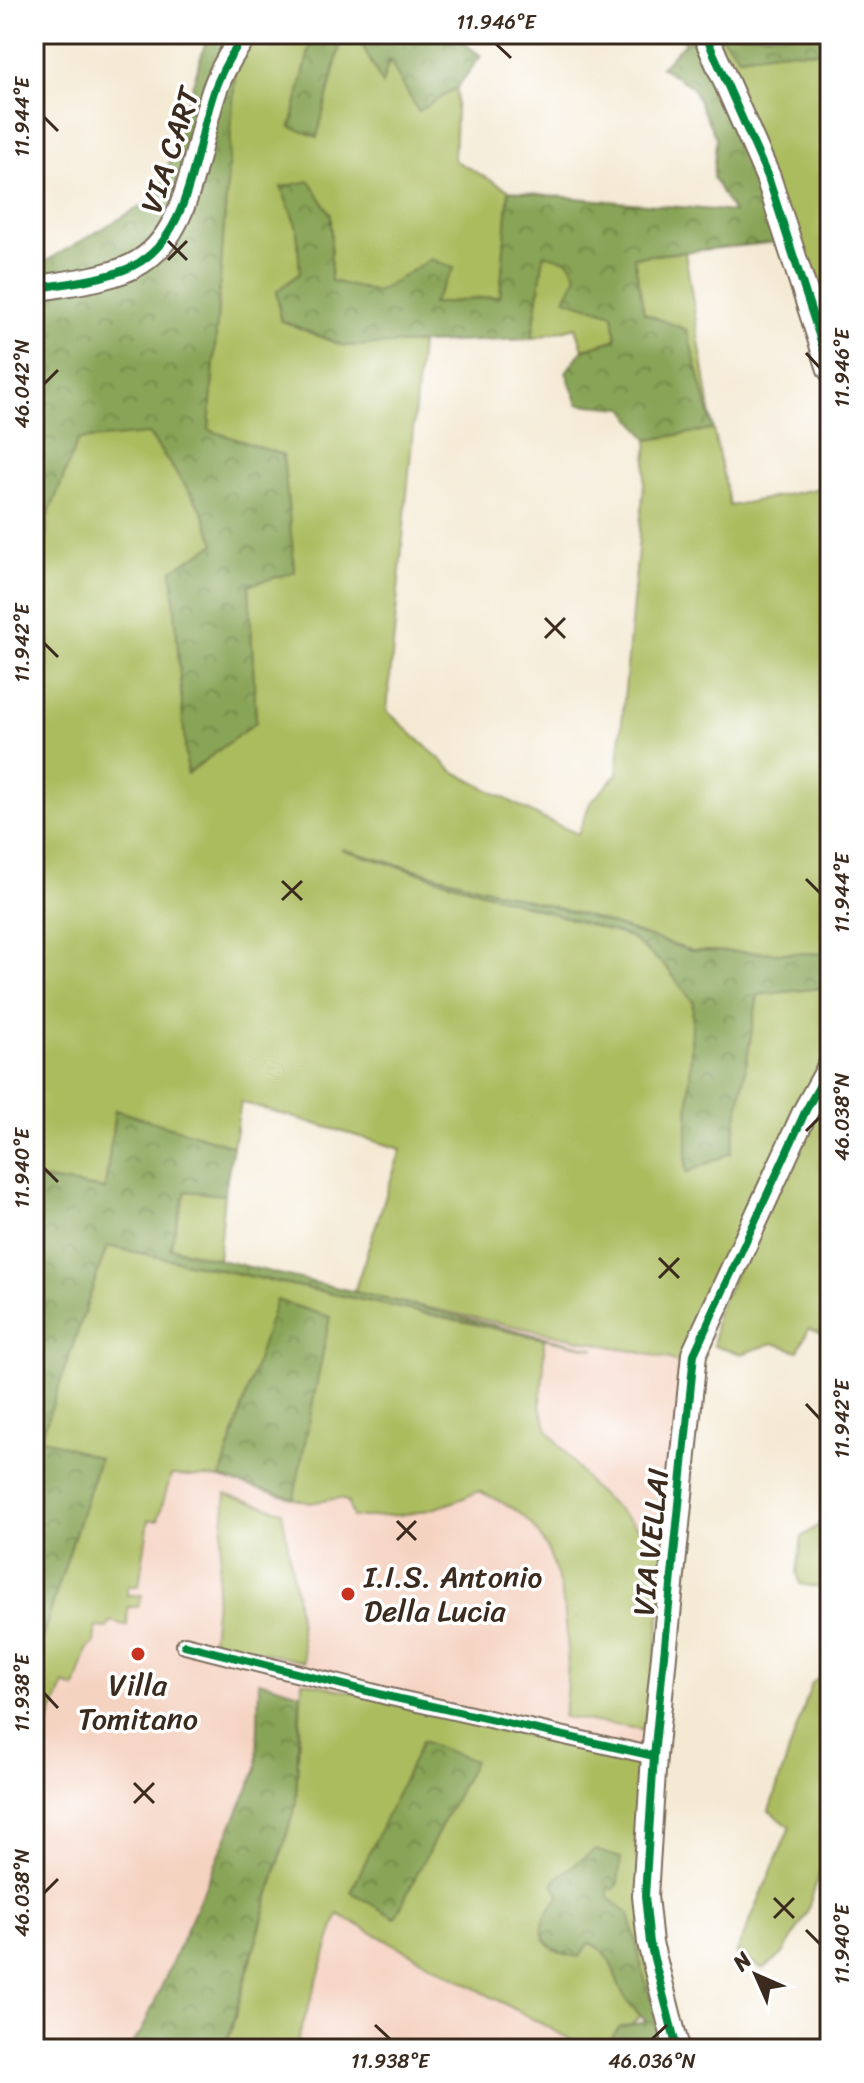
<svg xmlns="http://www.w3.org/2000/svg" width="864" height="2083" font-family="Sriracha,sans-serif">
	<defs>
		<pattern id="forest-crowns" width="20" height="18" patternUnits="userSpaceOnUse" patternTransform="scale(2)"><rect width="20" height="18" fill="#88a456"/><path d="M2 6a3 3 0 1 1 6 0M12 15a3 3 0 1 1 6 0" fill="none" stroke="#708647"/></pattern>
	</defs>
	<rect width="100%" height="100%" fill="#fff"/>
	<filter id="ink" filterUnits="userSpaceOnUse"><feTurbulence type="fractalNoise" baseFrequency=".0125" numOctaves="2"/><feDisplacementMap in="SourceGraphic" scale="16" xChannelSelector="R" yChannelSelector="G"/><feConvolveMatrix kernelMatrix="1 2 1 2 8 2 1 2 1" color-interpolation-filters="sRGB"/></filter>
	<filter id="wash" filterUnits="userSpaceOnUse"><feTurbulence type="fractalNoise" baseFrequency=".006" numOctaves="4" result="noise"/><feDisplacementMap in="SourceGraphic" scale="32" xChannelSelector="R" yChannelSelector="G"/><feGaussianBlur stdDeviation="1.8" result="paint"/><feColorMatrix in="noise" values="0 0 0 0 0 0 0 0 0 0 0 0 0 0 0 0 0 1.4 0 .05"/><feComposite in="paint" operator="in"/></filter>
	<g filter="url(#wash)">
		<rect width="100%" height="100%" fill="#f4e9d3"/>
		<!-- built -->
		<path fill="#f5d3c1" d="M34,1220L670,1359L686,1368L610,2049H34Z"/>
		<!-- grass -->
		<path fill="#abbc5f" stroke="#73733e" stroke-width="2" d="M238,34H313L291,127L317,136L343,34H357L382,83L389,59L418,110L457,88L454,160L509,190L500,297L431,304V260L377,292L331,281V215L282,188L297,228L300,273L277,292L280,320L340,345L421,343L387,711L453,771L542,818L578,834L590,803L617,775L648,440L713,429L644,313L633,257L685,252L713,429L730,506L830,486V954L692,951L590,917L378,860L630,937L666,967L693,1001L686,1172L731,1152L758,994L830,987V1061L686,1368L670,1359L354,1292L401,1149L241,1102L233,1146L115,1111L105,1189L34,1178V735L37,725L47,519L78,440L147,432L202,510L215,544L256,722L249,584L295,571L209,430Z
			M705,34H719L740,57L783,51L830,52V369Z
			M544,253L569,261L577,276L613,314L617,339L583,349L576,327L532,339Z
			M830,1078V1336L809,1328L798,1351L773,1343L742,1354L714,1346L716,1314Z
			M186,1191L224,1195L218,1259L169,1247Z
			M107,1246L544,1339V1366L540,1405L548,1430L593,1488L667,1553L647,1730L563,1717C573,1659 570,1551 518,1512C507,1503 492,1498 479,1491C433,1513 404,1517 353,1517L347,1501L340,1498L310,1503L220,1478L171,1475L158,1520H149L139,1586H128L127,1595H142L138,1607H128L127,1626L111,1621L107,1628L96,1627L94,1643L87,1650L75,1688L64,1684L34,1758V1663L99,1459L41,1438Z
			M226,1494L282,1511L296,1593L304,1662L212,1640Z
			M820,1524L830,1525V1590L800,1584L797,1572L802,1537Z
			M828,1671L830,1842L806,1915L782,1955L763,1969L736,1954L790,1827L769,1811L812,1683Z
			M302,1681L644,1759L658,1996L610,2049H588L338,1914L295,2049H226L296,1802Z"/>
		<!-- forest -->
		<path fill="url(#forest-crowns)" stroke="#62673a" stroke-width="2" d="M208,34H238L209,430L283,455L295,572L249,585L256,722L187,774L172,570L215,544L202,510L149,434L78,440L47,519L37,725L34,735V437L39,426L50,332L34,314V268L159,196Z
			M313,34H343L317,137L291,127Z
			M357,34H452L481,56L457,88L418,111L389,60L382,84Z
			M676,34H705L789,241L634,257L644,313L687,330L713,429L648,440L624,408L578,404L566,372L583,349L616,340L613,314L565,299L577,276L569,261L544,254L532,339L344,346L280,320L277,291L300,273L297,228L281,187L310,181L331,215V281L377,292L431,259L454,268L432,304L500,296L509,190C583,201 658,204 733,212L713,178L716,138L692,87L661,67L685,42Z
			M719,34H830V52L783,51L739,57Z
			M341,849L590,917L691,951L830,954V987L758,995L731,1153L686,1173L693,1002L666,967L630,937Z
			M115,1110L233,1146L224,1195L186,1191L170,1248L595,1349L107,1246L41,1438L99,1458L34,1663V1178L105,1189Z
			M276,1300L330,1317L294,1498L220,1478Z
			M259,1681L300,1693L296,1802L225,2049H127L141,2033L257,1769Z
			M422,1741L474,1761L395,1918L351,1892Z
			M595,1850L621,1858L618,1883L613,1889L608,1886L609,1898L629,1913L646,1984L662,2027L659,2037L661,2049H598L600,2044L610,2041L619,2027L646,2022C640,2014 630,2006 625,1997C613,1977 614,1954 590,1943L579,1957C536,1950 533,1926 560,1896L553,1884C561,1872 582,1860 595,1850Z"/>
	</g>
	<g filter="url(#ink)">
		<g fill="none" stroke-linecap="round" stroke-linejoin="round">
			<defs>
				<path id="street" d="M185,1645L391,1697L654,1756"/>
				<path id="secondary" d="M705,34L768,177L830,369
					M34,289C65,283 114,279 140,262C195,228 195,136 218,81C225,64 235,48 246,34
					M677,2049L650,1943L645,1896L654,1756L694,1354L806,1110L830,1067"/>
			</defs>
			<!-- street casing -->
			<use href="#street" stroke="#7c6d5d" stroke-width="20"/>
			<!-- secondary casing -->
			<use href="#secondary" stroke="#7c6d5d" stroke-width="28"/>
			<!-- street -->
			<use href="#street" stroke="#fff" stroke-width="16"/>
			<!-- secondary -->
			<use href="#secondary" stroke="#fff" stroke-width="24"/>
			<defs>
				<path id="cycleway" d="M705,34L768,177L830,369
					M34,289C65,283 114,279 140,262C195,228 195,136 218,81C225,64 235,48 246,34
					M185,1645L391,1697L654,1756
					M677,2049L650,1943L645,1896L654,1756L694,1354L806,1110L830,1067"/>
			</defs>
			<!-- cycleway casing -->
			<use href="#cycleway" stroke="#fff" stroke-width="13"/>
			<!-- cycleway -->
			<use href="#cycleway" stroke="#00873e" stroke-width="8"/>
		</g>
	</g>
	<!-- ticks -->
	<path fill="none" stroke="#3b2a1e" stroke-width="3" d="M496,44L511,58M44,117L58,131M168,241L187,260M168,260L187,241M806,353L820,368M44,384L58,370M545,618L565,638M545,638L565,618M44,643L58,657M806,879L820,893M282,881L302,900M282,900L302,881M806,1131L820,1117M44,1168L58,1182M659,1258L679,1278M659,1278L679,1258M806,1404L820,1419M397,1521L416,1540M397,1540L416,1521M44,1693L58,1708M134,1783L154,1803M134,1803L154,1783M44,1893L58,1879M774,1898L794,1918M774,1918L794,1898M806,1930L820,1944M375,2025L390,2039M652,2039L667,2025"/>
	<!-- markers -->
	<g fill="#c8321e" stroke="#fff" stroke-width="3">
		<circle cx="348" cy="1594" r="8"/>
		<circle cx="138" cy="1654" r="8"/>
	</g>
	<g text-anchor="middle" stroke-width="7" stroke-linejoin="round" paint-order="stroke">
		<!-- street labels -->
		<g font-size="30" fill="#3b2a1e" stroke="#fff">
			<text transform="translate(170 150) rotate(-72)" y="10">VIA CART</text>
			<text transform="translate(651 1542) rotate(-84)" y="10">VIA VELLAI</text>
		</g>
		<!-- poi labels -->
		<g font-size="30" fill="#3b2a1e" stroke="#fff" text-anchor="start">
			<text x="364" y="1587">I.I.S. Antonio<tspan x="364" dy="34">Della Lucia</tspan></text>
			<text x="138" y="1695" text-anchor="middle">Villa<tspan x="138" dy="34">Tomitano</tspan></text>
		</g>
	</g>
	<!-- margin -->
	<rect width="864" height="2083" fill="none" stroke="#fff" stroke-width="88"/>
	<!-- north arrow -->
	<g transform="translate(756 1975) rotate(315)" stroke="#ffffff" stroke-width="6" paint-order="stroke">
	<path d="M0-6L14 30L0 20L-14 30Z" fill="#3b2a1e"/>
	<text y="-12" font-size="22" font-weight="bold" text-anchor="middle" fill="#3b2a1e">N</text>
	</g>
	<rect x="44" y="44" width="776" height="1995" fill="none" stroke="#3b2a1e" stroke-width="3"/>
	<g font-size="20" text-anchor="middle" fill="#3b2a1e">
		<text x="496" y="29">11.946°E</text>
		<text transform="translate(22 117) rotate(-90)" y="7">11.944°E</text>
		<text transform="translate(842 368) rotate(-90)" y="7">11.946°E</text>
		<text transform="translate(22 384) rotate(-90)" y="7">46.042°N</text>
		<text transform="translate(22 643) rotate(-90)" y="7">11.942°E</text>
		<text transform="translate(842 893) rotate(-90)" y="7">11.944°E</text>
		<text transform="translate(842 1117) rotate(-90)" y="7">46.038°N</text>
		<text transform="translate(22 1168) rotate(-90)" y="7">11.940°E</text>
		<text transform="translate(842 1419) rotate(-90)" y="7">11.942°E</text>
		<text transform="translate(22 1693) rotate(-90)" y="7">11.938°E</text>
		<text transform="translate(22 1893) rotate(-90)" y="7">46.038°N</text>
		<text transform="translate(842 1944) rotate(-90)" y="7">11.940°E</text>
		<text x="390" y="2068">11.938°E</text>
		<text x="652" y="2068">46.036°N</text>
	</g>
</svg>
